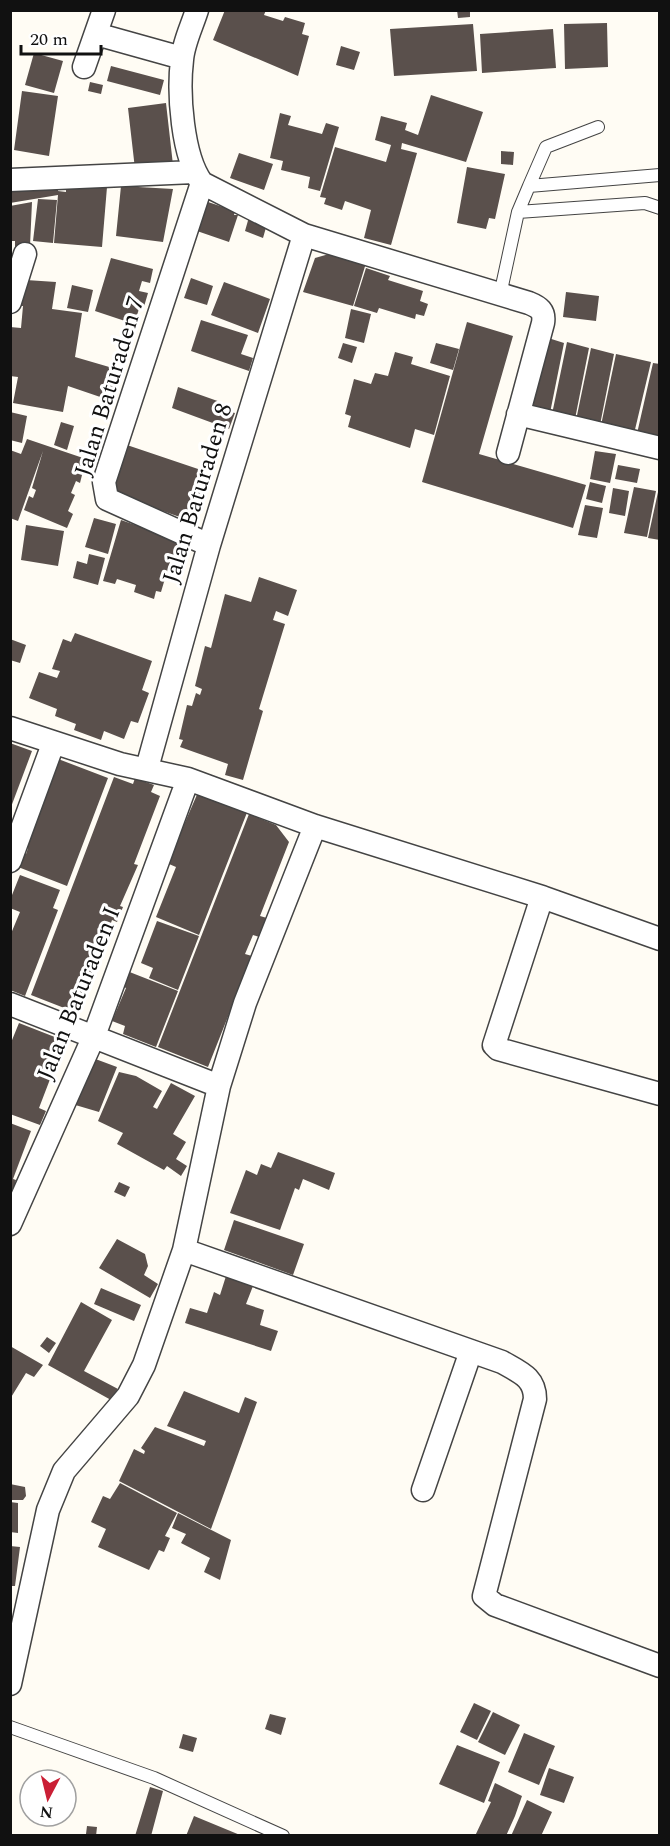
<svg xmlns="http://www.w3.org/2000/svg" width="670" height="1846" font-family="Spectral,serif">
	<rect width="100%" height="100%" fill="#fffcf4"/>
	<!-- building -->
	<path fill="#5a504c" d="M225,10H266L264,15L283,21L285,17L305,23L302,34L309,36L298,76L213,40Z
		M457,10H470V17L458,18Z
		M607,23L608,67L565,69L564,24Z
		M473,24L477,71L394,76L390,29Z
		M553,29L556,68L482,73L480,34Z
		M341,46L360,52L354,70L336,65Z
		M34,53L63,61L54,93L25,85Z
		M111,66L164,80L160,95L107,81Z
		M90,82L103,85L101,94L88,91Z
		M22,91L58,96L49,156L14,150Z
		M431,95L483,112L466,162L402,143L401,149L417,153L391,245L364,238L371,210L345,201L342,210L324,204L326,198L320,197L335,147L386,162L391,145L375,140L381,116L407,123L405,130L418,135Z
		M166,103L173,165L135,169L128,108Z
		M280,113L291,116L288,125L322,134L326,123L339,127L320,191L308,188L310,177L281,170L283,161L270,158Z
		M501,151L514,152L513,165L501,164Z
		M239,153L273,164L264,190L230,178Z
		M467,167L505,174L495,219L489,218L486,229L457,223Z
		M58,183V191L66,192V187H107L102,247L54,243L58,195L10,203V186Z
		M121,186L173,189L163,242L116,236Z
		M38,199L57,200L53,243L33,241Z
		M32,202L30,246L15,247V241H10V206Z
		M208,202L235,211L234,215H238L229,242L197,231Z
		M249,217L267,224L263,238L245,231Z
		M329,254L366,263L353,306L303,292L315,258Z
		M111,258L153,269L150,283L142,281L139,291L148,293L143,310L139,309L134,324L95,311Z
		M366,268L390,276L388,280L423,291L420,301L428,304L424,316L416,314L415,319L379,308L377,313L354,306Z
		M191,278L213,286L207,305L184,298Z
		M26,280L56,282L52,309L82,313L75,357L123,371L112,401L68,386L63,412L13,403L18,377L10,376V327L21,328L23,306H19V295L25,294Z
		M224,282L270,299L258,333L211,315Z
		M72,285L93,290L88,312L67,308Z
		M566,292L599,296L596,321L563,317Z
		M351,309L371,314L364,343L345,338Z
		M201,320L248,335L241,354L253,358L249,371L191,351Z
		M467,322L513,336L479,454L586,485L573,528L422,482Z
		M542,336L564,343L549,418L526,413Z
		M567,342L589,348L574,424L551,419Z
		M343,343L357,347L352,363L338,358Z
		M436,343L459,349L453,370L430,363Z
		M591,348L614,354L599,430L575,425Z
		M395,352L413,357L411,364L450,376L434,435L415,429L410,448L348,427L351,416L345,414L354,379L371,384L375,373L388,376Z
		M616,354L651,362L633,438L600,430Z
		M653,363L660,364V442L636,438Z
		M178,387L226,404L224,410L235,413L229,429L172,408Z
		M10,412L27,416L22,443L10,440Z
		M61,422L74,426L67,450L54,445Z
		M27,439L86,459L80,483L76,481L71,493L75,495L68,511L73,514L67,528L24,510L29,496L33,498L36,490L32,488L43,451L18,521L10,518V450L21,454Z
		M124,444L204,471L197,489L201,491L191,521L112,493L123,461L119,459Z
		M595,451L616,454L610,483L590,479Z
		M618,465L640,469L637,483L615,479Z
		M590,482L606,486L602,503L586,499Z
		M634,487L656,491L647,537L624,533Z
		M613,488L629,491L625,516L609,513Z
		M658,492H660V540L648,538Z
		M585,505L603,508L597,538L578,535Z
		M94,518L116,524L108,554L85,547Z
		M121,520L184,542L179,557L172,555L161,592L156,591L154,599L134,592L136,585L117,579L115,584L103,581Z
		M26,525L64,531L58,566L21,560Z
		M89,554L105,558L98,585L73,578L77,561L87,564Z
		M259,577L297,590L288,616L276,611L273,620L285,624L259,709L263,711L243,780L225,775L228,764L180,747L183,740L179,739L187,705L192,706L196,693L200,695L202,689L195,686L205,646L211,648L225,594L251,602Z
		M75,633L152,661L142,690L149,693L138,723L131,721L124,739L104,731L101,740L74,730L76,724L55,716L57,709L29,698L39,672L57,678L60,671L52,669L63,639L71,642Z
		M10,639L26,645L20,663L10,660Z
		M10,743L32,751L11,807H10Z
		M53,757L108,778L67,886L13,865L18,851L26,854L28,848L25,847Z
		M114,777L133,784L135,778L154,785L151,792L160,796L134,864L138,865L120,906L123,907L117,922L112,920L103,946L94,942L89,956L99,960L77,1013L31,995Z
		M199,790L248,810L199,935L156,917L176,867L169,864L173,850Z
		M249,814L276,825L289,842L260,916L267,918L259,937L253,935L245,954L252,956L208,1067L158,1047Z
		M20,875L60,890L53,908L58,910L25,996L10,990V936L20,912L10,908V900Z
		M157,921L199,936L178,990L149,978L153,968L141,963Z
		M127,971L178,991L156,1047L123,1034L125,1026L112,1021L126,988L122,986Z
		M19,1023L65,1041L62,1050L57,1048L53,1060L57,1061L39,1108L46,1111L40,1125L10,1114V1045Z
		M90,1057L117,1067L99,1112L72,1104Z
		M119,1072L136,1076L162,1091L153,1107L157,1109L171,1083L195,1096L173,1134L186,1142L176,1159L187,1166L181,1176L167,1166L164,1170L117,1144L123,1133L98,1121Z
		M10,1123L31,1131L13,1179L16,1180L10,1204Z
		M278,1152L335,1173L329,1190L303,1179L299,1190L295,1188L280,1230L230,1213L246,1170L257,1175L261,1164L271,1168Z
		M119,1182L130,1187L125,1197L114,1192Z
		M234,1220L304,1244L293,1275L224,1250Z
		M117,1239L145,1254L148,1266L144,1275L158,1284L150,1298L99,1268Z
		M226,1276L253,1286L246,1304L264,1310L260,1325L278,1331L271,1351L185,1323L190,1308L207,1313L214,1292L220,1295Z
		M101,1288L141,1305L134,1321L94,1304Z
		M81,1302L112,1320L84,1371L118,1389L111,1400L48,1365Z
		M47,1337L56,1343L49,1353L40,1346Z
		M10,1346L43,1365L34,1377L26,1373L10,1399Z
		M184,1391L239,1413L245,1397L257,1402L211,1529L119,1481L134,1449L144,1454L145,1451L141,1448L155,1427L204,1446L206,1441L167,1426Z
		M120,1483L177,1513L165,1536L170,1538L164,1552L159,1550L149,1570L98,1547L106,1529L91,1522L103,1496L110,1499Z
		M10,1484L25,1487L26,1496L23,1500H10Z
		M10,1502L18,1503V1533L10,1532Z
		M178,1513L231,1540L220,1580L204,1572L210,1558L181,1543L186,1534L172,1528Z
		M10,1546L20,1547L15,1586H10Z
		M474,1703L491,1711L477,1740L460,1732Z
		M493,1712L520,1725L505,1755L478,1742Z
		M270,1714L286,1718L281,1735L265,1729Z
		M524,1733L555,1746L539,1785L508,1772Z
		M183,1734L197,1738L193,1752L179,1748Z
		M457,1745L500,1762L484,1803L439,1784Z
		M549,1768L574,1777L564,1803L540,1795Z
		M495,1783L522,1796L515,1816L506,1836H475L491,1802L488,1801Z
		M150,1787L163,1791L151,1836H135Z
		M527,1800L552,1812L541,1836H511Z
		M194,1816L240,1835V1836H186Z
		M87,1826L97,1827L96,1836L86,1834Z"/>
	<g fill="none" stroke-linecap="round" stroke-linejoin="round">
		<defs>
			<path id="service" d="M529,186L546,147L598,127
				M518,212L645,203L660,208
				M500,295L518,212L529,186L660,175
				M10,1727L154,1778L283,1836"/>
			<path id="minor" d="M197,10C192,26 183,44 182,60C178,93 182,156 202,183L304,235L529,303C539,307 545,311 543,323L508,453
				M96,34L182,58
				M84,67L104,10
				M10,180L194,172
				M202,183L104,482L107,499L209,545
				M10,302L25,254
				M518,414L660,448
				M10,728L120,764L188,779L315,826L542,897L660,939
				M147,768L209,545L304,235
				M10,861L53,744
				M542,897L494,1045L498,1049L660,1094
				M10,1004L219,1086
				M10,1224L94,1036L188,779
				M184,1250L502,1362C519,1372 535,1377 535,1399L484,1596L495,1605L660,1666
				M423,1490L471,1351
				M10,1684L48,1510L64,1471L128,1396L144,1365L184,1250L219,1086L245,1003L315,826"/>
		</defs>
		<!-- service casing -->
		<use href="#service" stroke="#444" stroke-width="14"/>
		<!-- minor casing -->
		<use href="#minor" stroke="#444" stroke-width="25"/>
		<!-- service -->
		<use href="#service" stroke="#fff" stroke-width="12"/>
		<!-- minor -->
		<use href="#minor" stroke="#fff" stroke-width="22"/>
	</g>
	<g text-anchor="middle" stroke-width="6" stroke-linejoin="round" paint-order="stroke">
		<!-- street labels -->
		<g font-size="24" fill="#111" stroke="#fff">
			<text transform="translate(109 386) rotate(-73)" y="8">Jalan Baturaden 7</text>
			<text transform="translate(197 493) rotate(-73)" y="8">Jalan Baturaden 8</text>
			<text transform="translate(78 993) rotate(-68)" y="8">Jalan Baturaden I</text>
		</g>
	</g>
	<!-- border -->
	<rect width="670" height="1846" fill="none" stroke="#111111" stroke-width="24"/>
	<!-- north arrow -->
	<g transform="translate(48 1798) rotate(187)"><circle r="28" fill="#ffffff" stroke="#a0a0a0" stroke-width="1.5"/>
	<path d="M0-4.5L10 22L0 15L-10 22Z" fill="#ca1f35"/>
	<text y="-9" font-size="16" font-weight="bold" text-anchor="middle" fill="#111111">N</text>
	</g>
	<!-- scale -->
	<path d="M21 45v9h80v-9" fill="none" stroke="#111111" stroke-width="3"/>
	<text x="30" y="45" font-size="18" fill="#111111" stroke="#ffffff" stroke-width="4.5" paint-order="stroke">20 m</text>
</svg>
